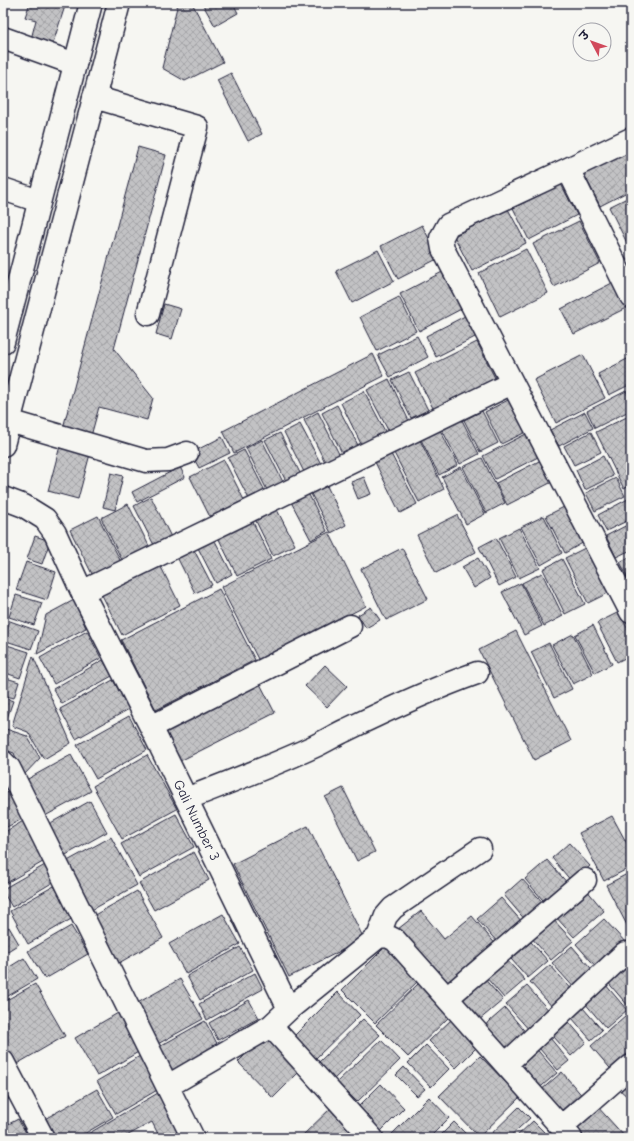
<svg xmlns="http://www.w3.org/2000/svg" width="634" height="1141" font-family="'Comic Neue','Playpen Sans Deva',sans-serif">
	<defs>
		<pattern id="building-cross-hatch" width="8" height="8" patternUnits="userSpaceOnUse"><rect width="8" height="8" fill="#c2c2c4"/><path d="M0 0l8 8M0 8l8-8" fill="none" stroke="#a6a6a9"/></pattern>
	</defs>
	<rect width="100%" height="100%" fill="#f6f6f2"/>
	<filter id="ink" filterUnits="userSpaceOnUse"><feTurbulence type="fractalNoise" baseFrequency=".025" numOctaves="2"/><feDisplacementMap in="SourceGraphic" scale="8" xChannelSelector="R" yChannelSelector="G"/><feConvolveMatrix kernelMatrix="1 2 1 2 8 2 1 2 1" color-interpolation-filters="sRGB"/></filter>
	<g filter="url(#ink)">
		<!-- building -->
		<path fill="url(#building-cross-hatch)" stroke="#22223b" d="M30,3H66L52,46L31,39L36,20L25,17Z
			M178,3H192L223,62L185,81L162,68Z
			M202,3H233L238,13L215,26Z
			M231,73L262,134L248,141L217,80Z
			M631,145V190L600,206L582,170Z
			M138,147L166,155L114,349L153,398L147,420L99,407L91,436L63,428Z
			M561,184L577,215L529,240L513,208Z
			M631,196V251L609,207Z
			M508,209L526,243L472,271L454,236Z
			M579,221L600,263L554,287L533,244Z
			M422,225L439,258L398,279L381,246Z
			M526,249L548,293L500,317L479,273Z
			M378,250L394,281L352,303L336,271Z
			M448,269L467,306L419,331L400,294Z
			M618,280L630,306L574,334L561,309Z
			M399,297L416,331L377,351L360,317Z
			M164,304L181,309L172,339L156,334Z
			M467,315L477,336L436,357L426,336Z
			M417,336L428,357L390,377L378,355Z
			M477,342L496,380L435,412L415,373Z
			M373,354L384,376L234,453L223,431Z
			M583,355L605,398L556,423L534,380Z
			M631,357V384L609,395L598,374Z
			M409,372L428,410L411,418L392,380Z
			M389,379L409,421L389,432L367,390Z
			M364,391L387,435L363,448L341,403Z
			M626,391L631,400V410L595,428L587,411Z
			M512,398L528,431L501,444L485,412Z
			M337,405L360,449L344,457L322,413Z
			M482,411L498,443L480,452L464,420Z
			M318,412L340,456L326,464L304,420Z
			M585,412L593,428L559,446L550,430Z
			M631,415V485L624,489L596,432Z
			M461,418L479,454L460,464L441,428Z
			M300,424L321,464L304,472L284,432Z
			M439,428L458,465L439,475L420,438Z
			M591,432L601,452L574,465L564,446Z
			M280,433L301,475L287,483L265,440Z
			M528,433L540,456L495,479L483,456Z
			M417,434L444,489L419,502L391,447Z
			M222,437L230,453L199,468L191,453Z
			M262,440L284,484L268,492L246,448Z
			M60,446L90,454L78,499L48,491Z
			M244,450L265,491L249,499L228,458Z
			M389,450L417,504L400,513L373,458Z
			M603,456L613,476L585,490L576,470Z
			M482,458L505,503L486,513L463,467Z
			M543,459L554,481L507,505L496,483Z
			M224,460L245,502L211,519L190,477Z
			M180,467L185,477L137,502L132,492Z
			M461,467L485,514L466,524L442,477Z
			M111,473L123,476L115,510L103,507Z
			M364,477L371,494L358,499L351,482Z
			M616,478L625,496L595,511L586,493Z
			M325,482L346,525L331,533L309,490Z
			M307,491L327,531L311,540L290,500Z
			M151,497L172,539L155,547L134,506Z
			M628,499L631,505V519L606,531L598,515Z
			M128,504L150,548L123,562L101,518Z
			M274,504L295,545L273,556L253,515Z
			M568,505L586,541L565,553L546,516Z
			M457,515L476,552L436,573L417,535Z
			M98,516L121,562L93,576L70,530Z
			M250,516L271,559L237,576L216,533Z
			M544,516L562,553L541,565L521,527Z
			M631,523V550L616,557L606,536Z
			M519,528L540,568L519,578L499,538Z
			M329,532L366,606L259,661L221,587Z
			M212,535L232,574L216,583L196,544Z
			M35,536L50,541L42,564L27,559Z
			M496,538L516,577L499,586L479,547Z
			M192,546L212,585L195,593L176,555Z
			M589,546L612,591L588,603L565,558Z
			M402,548L428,599L386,620L361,569Z
			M631,556V584L620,562Z
			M478,558L490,578L474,588L462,567Z
			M562,559L585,604L565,614L543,569Z
			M26,562L56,572L47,600L16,590Z
			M159,563L180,605L122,635L101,593Z
			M542,573L563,616L544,626L522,583Z
			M521,583L542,626L524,635L502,592Z
			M219,589L255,660L156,710L121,640Z
			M16,595L42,603L34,625L9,617Z
			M74,600L86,628L37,654L46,615Z
			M371,607L380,620L366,628L358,615Z
			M619,612L631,636V655L617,662L597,623Z
			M10,621L38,631L31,649L3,640Z
			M593,625L612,664L595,673L575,635Z
			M87,631L101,658L54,684L40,658Z
			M516,631L571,741L534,760L479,650Z
			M573,634L593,674L573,684L552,645Z
			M549,643L572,689L554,698L531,652Z
			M4,644L29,652L20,678L3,672Z
			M33,656L71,743L44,759L28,732L12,726Z
			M103,660L112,676L62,704L53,689Z
			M325,665L347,686L327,707L305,686Z
			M3,677L19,682L14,698L3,695Z
			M257,678L275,713L180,761L163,726Z
			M113,680L129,709L76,739L60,709Z
			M3,697L13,701L5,724H3Z
			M129,716L147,750L96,779L77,745Z
			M3,728L27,736L40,758L23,776L14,753L3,749Z
			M71,755L91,791L45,816L26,780Z
			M147,755L177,809L122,839L93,786Z
			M3,779L26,817L3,829Z
			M343,788L375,852L357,861L325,797Z
			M90,801L107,832L64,856L47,825Z
			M176,814L194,847L139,877L121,844Z
			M612,816L631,851V867L604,881L579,833Z
			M25,820L48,859L3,885V833Z
			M308,826L364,939L289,977L233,864Z
			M111,837L137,885L88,912L62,864Z
			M569,843L590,866L572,882L552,858Z
			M194,852L209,880L154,910L139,883Z
			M547,860L570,886L548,906L525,879Z
			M45,865L55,881L12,907L3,892V889Z
			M631,872V928L629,929L606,885Z
			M522,879L545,905L526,921L504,895Z
			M54,886L73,918L28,944L10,911Z
			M586,889L604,911L574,937L555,916Z
			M137,891L163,938L117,964L91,917Z
			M501,898L523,923L499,944L477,919Z
			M421,911L444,939L472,916L497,946L446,988L398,929Z
			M223,914L240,944L186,974L169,944Z
			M551,917L573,941L551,960L530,936Z
			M604,919L627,944L598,969L576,944Z
			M71,926L88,954L45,979L28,951Z
			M9,927L19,944L3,954V931Z
			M531,942L548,961L528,978L511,959Z
			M388,944L421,978L375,1023L342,990Z
			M572,946L595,973L576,990L552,963Z
			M240,947L253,970L200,1000L187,976Z
			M24,958L37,979L3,999V971Z
			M505,958L525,980L504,998L485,976Z
			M627,961L631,965V1006L629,1007L606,980Z
			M550,965L575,993L555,1010L530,982Z
			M255,973L263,989L207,1020L199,1004Z
			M482,976L503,1000L478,1021L458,997Z
			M180,979L203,1019L156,1045L134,1005Z
			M419,983L450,1016L408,1057L376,1025Z
			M35,984L65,1036L15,1065L3,1043V1002Z
			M605,984L627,1010L606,1028L584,1002Z
			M527,986L552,1014L531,1032L506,1004Z
			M338,992L360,1015L316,1058L294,1036Z
			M249,1000L259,1018L218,1040L209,1023Z
			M505,1008L528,1035L506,1054L483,1027Z
			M583,1008L602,1030L591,1040L572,1018Z
			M118,1013L140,1051L97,1076L75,1038Z
			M626,1015L631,1021V1060L615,1074L591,1046Z
			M453,1018L479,1045L456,1068L429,1041Z
			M363,1019L380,1035L333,1080L317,1064Z
			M205,1021L221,1051L173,1077L157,1048Z
			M569,1022L586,1042L571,1056L553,1036Z
			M265,1035L300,1071L273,1098L238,1062Z
			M550,1038L569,1061L558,1070L539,1048Z
			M381,1040L400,1060L357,1102L337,1082Z
			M426,1045L449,1069L431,1087L408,1063Z
			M534,1046L557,1073L536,1091L513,1065Z
			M140,1056L159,1089L116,1114L97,1081Z
			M480,1056L520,1097L479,1137L439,1096Z
			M404,1067L425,1089L417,1096L396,1075Z
			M562,1072L584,1098L563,1117L540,1091Z
			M631,1077V1100L619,1089Z
			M3,1081L12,1097L3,1102Z
			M381,1084L404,1108L381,1131L358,1107Z
			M97,1089L113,1117L77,1138H53L43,1120Z
			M158,1093L184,1138H151L158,1134L152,1122L123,1138H81Z
			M429,1097L449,1118L429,1138H388Z
			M596,1105L626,1138H584L573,1125Z
			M332,1107L363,1138H306L303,1135Z
			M519,1107L530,1118L508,1138H487Z
			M18,1119L29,1138H3V1127Z
			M533,1121L550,1138H515Z
			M454,1122L470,1138H438Z"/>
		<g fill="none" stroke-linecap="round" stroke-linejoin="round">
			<defs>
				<path id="minor" d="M3,38L75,64
					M94,97L197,127L148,314
					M631,139L568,169L448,225L441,238L443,249L631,612
					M568,169L631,296
					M3,189L39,201
					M9,421L146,461L168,460L187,453
					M3,498L24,506L45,519L55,533L82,592L151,727L289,1009
					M82,592L512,383
					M151,727L350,626
					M3,762L9,768L193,1138
					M186,799C229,782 272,766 313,747C324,742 335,735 346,730C389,709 432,689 477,673
					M378,937L386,916L393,908L480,849
					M447,998L585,880
					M271,1026L372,1138
					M3,1062L43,1138
					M506,1064L625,953
					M168,1086L271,1026L289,1009L378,937L387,936L395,940L571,1138
					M561,1127L631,1066"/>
				<path id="major" d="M3,342L91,3
					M3,445L119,3"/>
			</defs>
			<!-- minor casing -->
			<use href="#minor" stroke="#22223b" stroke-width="25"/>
			<!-- major casing -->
			<use href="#major" stroke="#22223b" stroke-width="25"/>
			<!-- minor -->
			<use href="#minor" stroke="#f6f6f2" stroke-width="22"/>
			<!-- major -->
			<use href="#major" stroke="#f6f6f2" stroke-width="22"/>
		</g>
	</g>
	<g text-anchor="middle" stroke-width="3" stroke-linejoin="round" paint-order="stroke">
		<!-- street labels -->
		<g font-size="14" fill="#22223b" stroke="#f6f6f2">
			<text transform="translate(197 820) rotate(64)" y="5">Gali Number 3</text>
		</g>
	</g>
	<!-- margin -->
	<rect width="634" height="1141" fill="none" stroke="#f6f6f2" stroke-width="16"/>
	<rect x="8" y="8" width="618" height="1125" fill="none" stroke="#22223b" stroke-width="1.5" filter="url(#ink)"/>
	<!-- north arrow -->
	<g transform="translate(592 42) rotate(311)"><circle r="19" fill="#f6f6f2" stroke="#a1a1a9"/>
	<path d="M0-3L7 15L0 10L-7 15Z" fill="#d1495b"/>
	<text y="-6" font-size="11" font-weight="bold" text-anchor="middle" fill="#22223b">उ</text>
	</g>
</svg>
